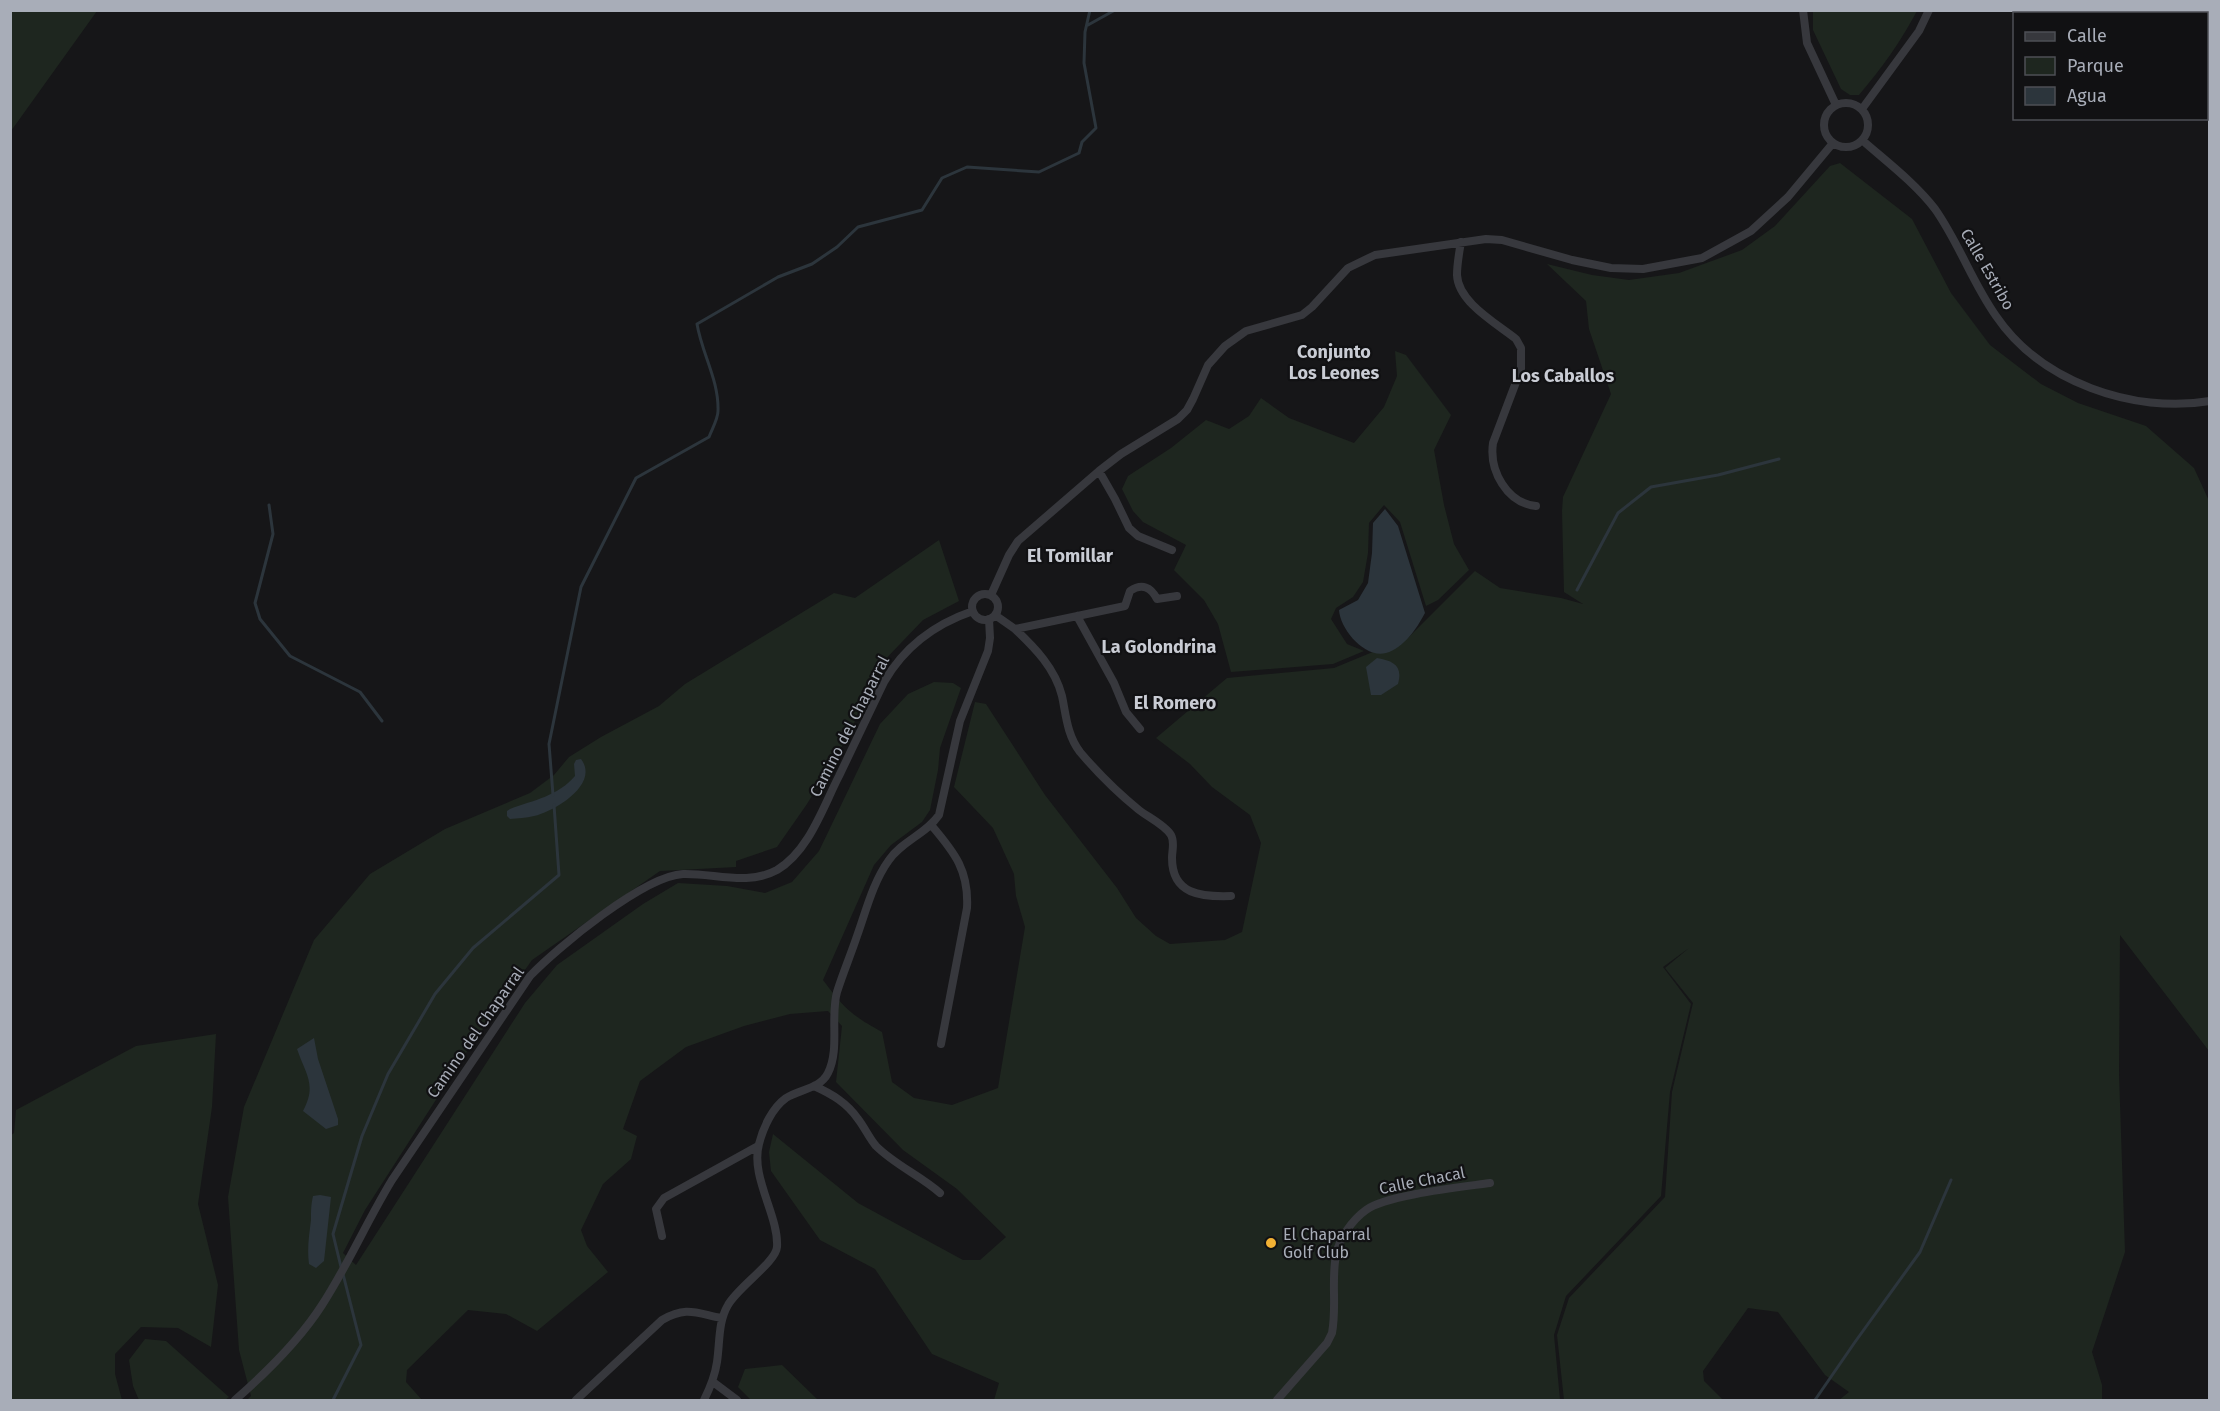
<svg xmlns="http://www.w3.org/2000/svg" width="2220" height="1411" font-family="'Fira Sans',sans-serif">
	<rect width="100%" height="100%" fill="#161618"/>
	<!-- green -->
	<path fill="#1e261f" d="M11,10L97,11L11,131L10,11Z
		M1813,11V10L1917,11C1901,41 1882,68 1859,95H1850L1841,89L1813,30Z
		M1840,163L1912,219L1951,293L1990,345L2041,384L2078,403L2146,426L2194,468L2210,503L2209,1051L2120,935L2119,1074L2125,1252L2092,1352L2102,1385V1400H1839L1849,1392L1825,1375L1778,1312L1748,1308L1703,1371L1704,1381L1723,1400H1564L1557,1335L1569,1298L1665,1197L1672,1092L1693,1003L1665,968L1689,948L1663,967L1691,1004L1670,1092L1661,1196L1566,1296L1554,1335L1560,1400H994L999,1383L932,1354L875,1269L820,1240L771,1171L769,1152L773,1134L858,1203L963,1260H980L1006,1237L957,1189L903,1150L836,1082L842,1026L828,1011L790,1014L744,1026L686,1047L640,1081L623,1129L637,1136L631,1159L603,1184L581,1230L587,1246L608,1272L537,1331L506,1314L468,1310L407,1370L406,1382L422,1400H247L251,1396L239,1350L228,1197L244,1107L314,940L370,874L445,829L530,793L554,775L569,757L601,737L659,706L685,684L834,593L855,598L939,540L959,601L923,620L876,669L850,733L807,804L777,847L736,861V867L660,871L532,960L468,1050L365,1210L343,1253L356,1265L525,1003L557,965L643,904L678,883L727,886L765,893L792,882L819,851L880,724L908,694L934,682L953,683L961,688L940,748L938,770L930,810L922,822L891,845L874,865L823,980C844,1008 851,1015 882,1032L892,1082L914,1098L952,1105L998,1088L1025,927L1016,896L1014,874L993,828L954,787L975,702L986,704L1045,795L1117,888L1136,918L1156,936L1170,944L1225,940L1242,932L1261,843L1250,815L1212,787L1190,764L1156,738L1227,678L1334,668L1409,637L1475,571L1500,588L1561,598L1583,604L1564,592L1562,511L1563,497L1611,394L1589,329L1586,301L1547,264L1592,275L1629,280L1679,273L1742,250L1775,226L1830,166Z
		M1395,351L1406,355L1451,415L1434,450L1444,505L1454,544L1469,570L1438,600L1426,606L1400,522L1384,505L1369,523L1368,553L1363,582L1353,597L1336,608L1331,619L1347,644L1364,651L1333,664L1231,672L1218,624L1204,600L1174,570L1186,545L1143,522L1133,511L1122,489L1128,476L1171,448L1206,420L1229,429L1249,416L1261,398L1289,418L1354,443L1384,407L1397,376Z
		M216,1034L212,1107L198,1204L218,1285L211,1347L178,1328L141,1327L115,1354V1374L122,1400H11L10,1136L14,1133L16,1110L136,1046Z
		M145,1339L166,1341L229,1397L225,1400H139L133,1386L129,1360Z
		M782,1365L818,1400H751L738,1387L745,1369Z"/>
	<!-- water -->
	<path fill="#2c353c" d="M1385,509L1398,526L1425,613C1417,628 1404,648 1386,653C1365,659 1340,629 1339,610L1358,600L1368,583L1372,553L1373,523Z
		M1377,658C1394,661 1403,666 1398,684L1381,695H1371L1366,667Z
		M581,759C600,784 555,811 534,816C526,818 518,818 510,819L507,816V811L510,809C534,800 558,796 575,776L574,764L576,760Z
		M314,1038L318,1059L338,1119V1125L326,1129L303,1111C317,1085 306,1075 297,1049Z
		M320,1195L331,1197L324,1261L316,1268L309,1264C307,1249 309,1236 311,1220C311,1211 311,1205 313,1196Z"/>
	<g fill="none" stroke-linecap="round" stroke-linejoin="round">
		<!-- stream -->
		<path stroke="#2c353c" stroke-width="3" d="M1088,25L1115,10
			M269,505L273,534L255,603L260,619L290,656L360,692L382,721
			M1577,590L1618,513L1651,487L1718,475L1779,459
			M553,795L549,744L581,587L636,478L709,437C712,429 718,419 718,411C719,380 702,354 697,324L778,277L812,264L837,247L858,227L922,210L942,178L967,167L1039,172L1079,153L1082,142L1096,128L1084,63L1085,32L1090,10
			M341,1267L333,1234L362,1136L388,1074L435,994L473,948L559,875L554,805
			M333,1400L361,1345L343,1274
			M1815,1400L1855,1342L1920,1252L1951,1180"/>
		<!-- minor -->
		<path stroke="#37383d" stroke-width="8" d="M1803,10L1807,43L1836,105
			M1824 125a22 22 0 1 1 44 0a22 22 0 1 1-44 0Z
			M1862,109L1919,31L1929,10
			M1862,140C1887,162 1915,183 1935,209C1959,243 1972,282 1996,316C2041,382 2133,414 2210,401
			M1461,242C1459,253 1457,264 1457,275C1458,302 1496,323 1516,339L1521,348V369L1493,443C1489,471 1507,503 1536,506
			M1099,471L1115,499L1129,528L1138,536L1172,550
			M972 607a13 13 0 1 1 26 0a13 13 0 1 1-26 0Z
			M991,595L1009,555L1018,541L1099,471L1121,454L1178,419L1187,410L1193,399L1208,365L1225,346L1246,331L1302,315L1312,307L1348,268L1375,255L1486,239L1502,240L1572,260L1611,268L1643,269L1702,258L1751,231L1788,197L1833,143
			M995,615L1015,629L1125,606L1130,591C1142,583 1151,587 1157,599L1177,596
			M1077,616L1114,683L1126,712L1140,729
			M1015,629C1035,648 1055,668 1062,696C1066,715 1067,735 1080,752C1097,772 1118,793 1139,810C1148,817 1165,825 1171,835C1175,842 1172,850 1172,858C1172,895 1202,897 1231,896
			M932,826C955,853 969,871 967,908L941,1044
			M814,1086C832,1094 847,1103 858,1119C865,1128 869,1138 876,1146C895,1165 921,1176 940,1193
			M662,1236L656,1209L664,1198L758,1146
			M713,1382L737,1400
			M235,1400C267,1372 299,1341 322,1305C348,1265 367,1221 392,1180L530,976C558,947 644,876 683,874C714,873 748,886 777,870C809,851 823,807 839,776C854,745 869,713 884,682C904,647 935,624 973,611
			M576,1400L662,1320C686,1306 696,1313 721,1318
			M704,1400C710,1388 715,1376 717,1362C720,1342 718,1322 728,1305C738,1287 776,1262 777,1247C779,1216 750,1177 759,1144C763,1128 772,1108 786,1098C800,1089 820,1089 828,1073C840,1049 830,1017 837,992C843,973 851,954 857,936C866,911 873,882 889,860C902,841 926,834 939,815L960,721L988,651L990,638L989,619
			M1277,1400L1327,1343L1332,1333C1337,1307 1331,1281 1336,1255C1339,1239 1352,1220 1366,1210C1386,1195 1462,1187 1490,1183"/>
	</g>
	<!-- markers -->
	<circle fill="#f2b134" stroke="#111113" stroke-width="2" cx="1271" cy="1243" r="6"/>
	<g text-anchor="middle" stroke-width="4.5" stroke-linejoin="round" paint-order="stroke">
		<!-- street labels -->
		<g font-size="16" fill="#a8adb8" stroke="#111113">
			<text transform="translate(1988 269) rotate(60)" y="6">Calle Estribo</text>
			<text transform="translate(849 726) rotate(-63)" y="6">Camino del Chaparral</text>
			<text transform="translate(475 1032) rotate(-55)" y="6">Camino del Chaparral</text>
			<text transform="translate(1422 1180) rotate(-11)" y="6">Calle Chacal</text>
		</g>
		<!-- poi labels -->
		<g font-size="16" fill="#a8adb8" stroke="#111113" text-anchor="start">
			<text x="1283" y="1240">El Chaparral<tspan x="1283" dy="18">Golf Club</tspan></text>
		</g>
		<!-- neighbourhood labels -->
		<g font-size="18" font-weight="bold" fill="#c9ccd4" stroke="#111113">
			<text x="1334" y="358">Conjunto<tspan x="1334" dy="21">Los Leones</tspan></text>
			<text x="1563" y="382">Los Caballos</text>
			<text x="1070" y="562">El Tomillar</text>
			<text x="1159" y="653">La Golondrina</text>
			<text x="1175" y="709">El Romero</text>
		</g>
	</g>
	<!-- border -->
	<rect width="2220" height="1411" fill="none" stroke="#a8adb8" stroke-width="24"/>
	<!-- legend -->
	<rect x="2013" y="12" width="195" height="108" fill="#111113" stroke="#4d4f55" stroke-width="1.5"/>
	<rect x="2025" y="32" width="30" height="9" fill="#37383d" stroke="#4d4f55" stroke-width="1.5"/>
	<text x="2067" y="42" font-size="18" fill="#a8adb8">Calle</text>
	<rect x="2025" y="57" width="30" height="18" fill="#1e261f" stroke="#4d4f55" stroke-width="1.5"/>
	<text x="2067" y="72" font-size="18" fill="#a8adb8">Parque</text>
	<rect x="2025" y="87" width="30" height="18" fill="#2c353c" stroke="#4d4f55" stroke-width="1.5"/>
	<text x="2067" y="102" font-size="18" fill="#a8adb8">Agua</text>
</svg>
